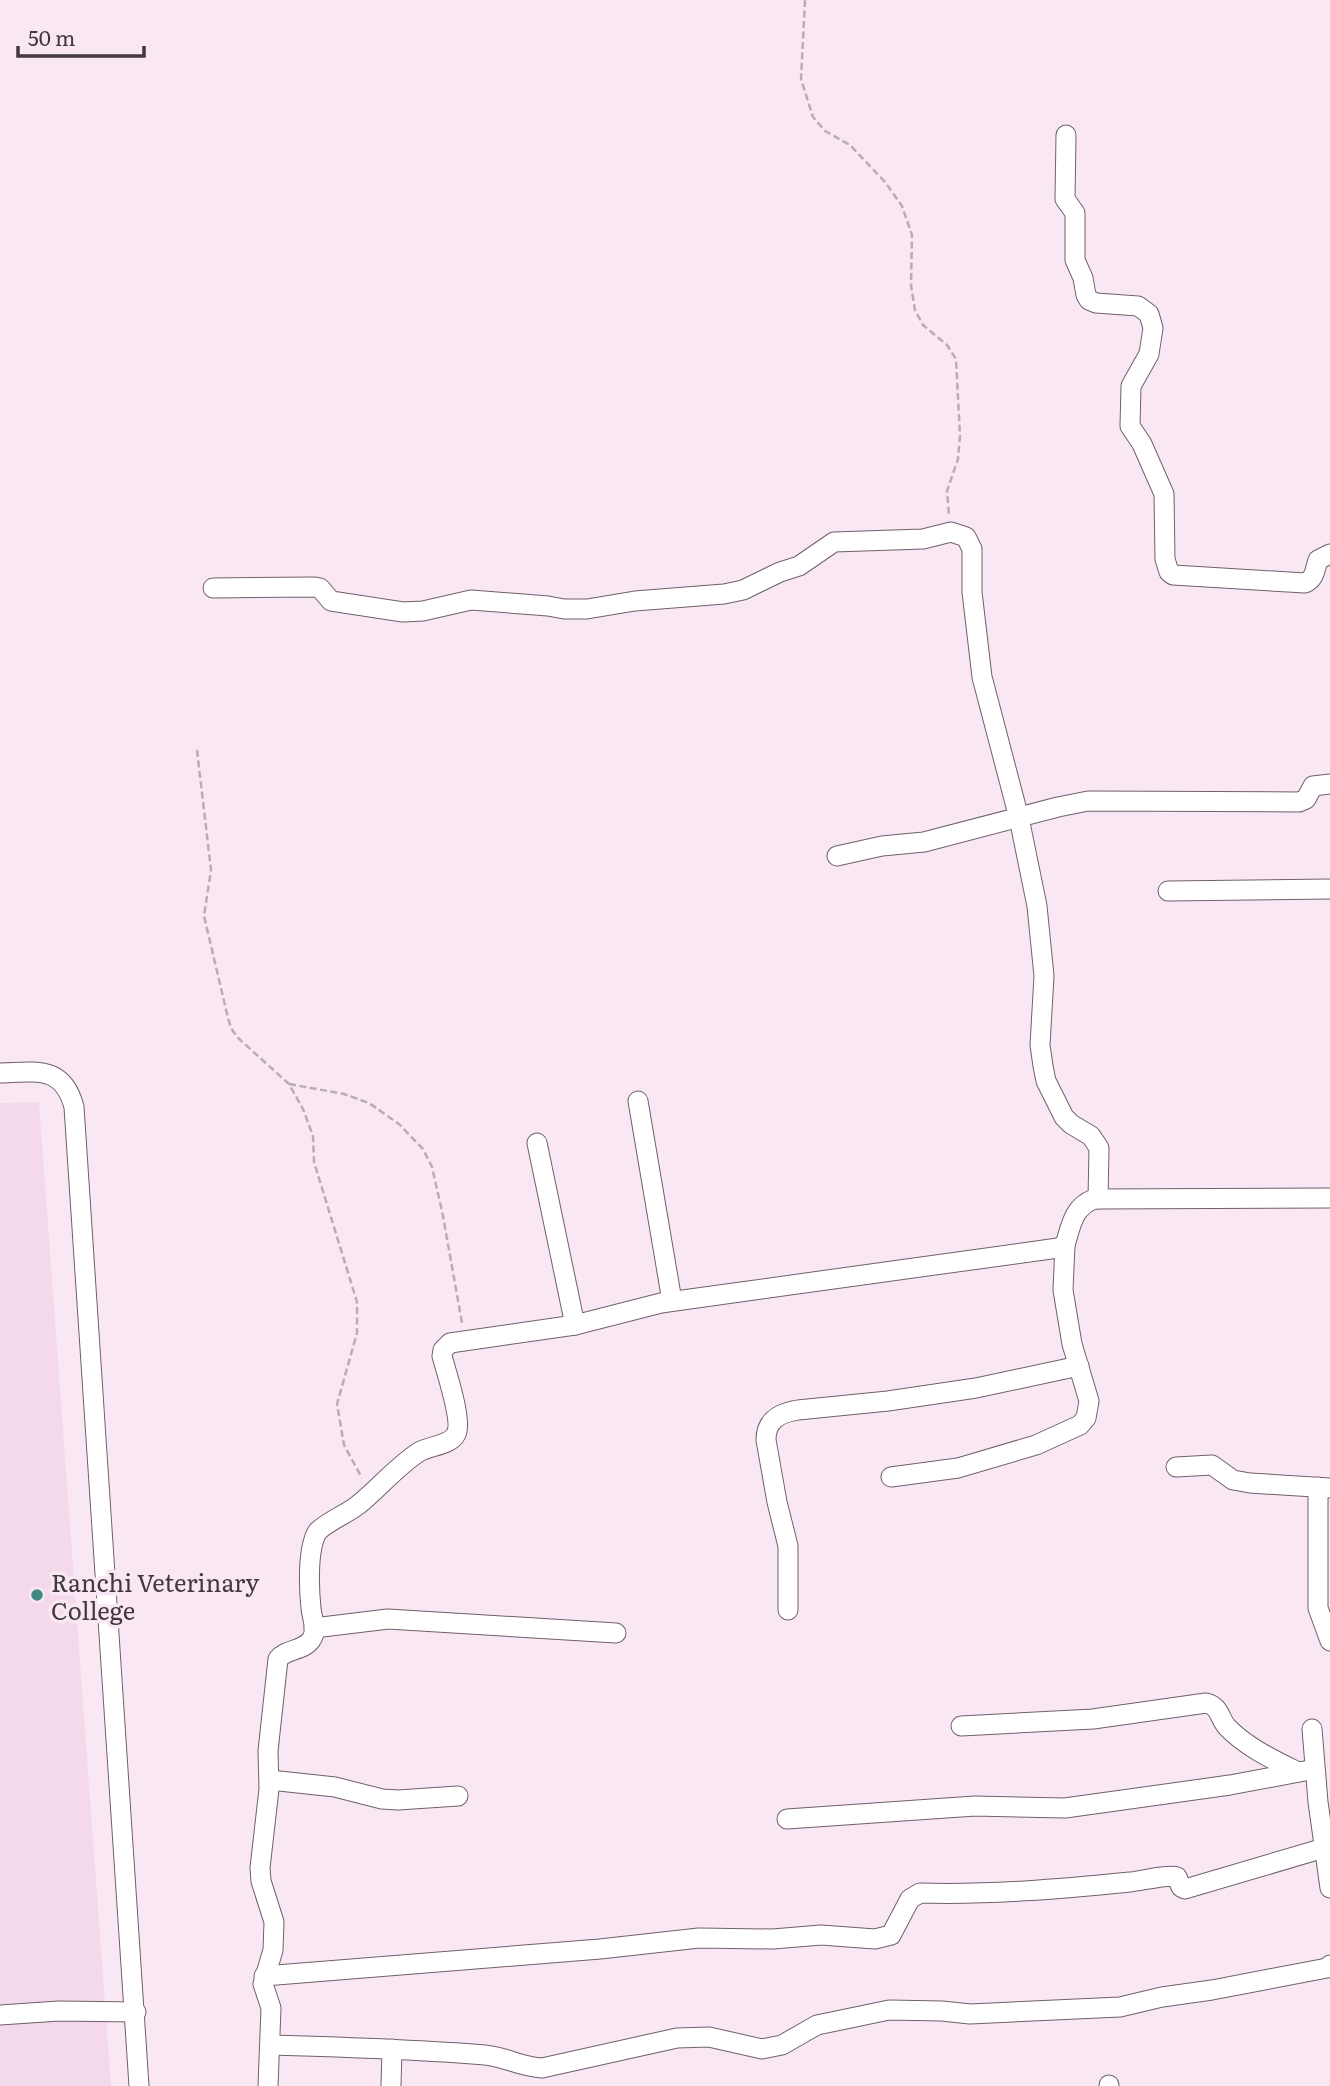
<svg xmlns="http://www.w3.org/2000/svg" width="1330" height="2086" font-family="Literata,serif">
<rect width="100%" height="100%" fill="#fae7f4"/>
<polygon fill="#f3d9ea" points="39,1102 111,2086 0,2086 0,1103"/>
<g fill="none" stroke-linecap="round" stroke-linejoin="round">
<defs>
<g id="minor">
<path d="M1066 135 1065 199 1075 213V260L1083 278 1086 295 1089 300 1096 303 1138 306 1149 314 1153 328 1149 354 1131 386 1130 426 1142 444 1164 494 1165 559 1169 572 1173 575 1305 583C1315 579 1315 569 1318 560L1330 554"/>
<polyline points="213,588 315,587 320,588 331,601 403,612 423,611 471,600 548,606 564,609 587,609 635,601 724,594 743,590 780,572 799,566 834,542 923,539 951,532 966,537 972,549 972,592 982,677 1019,818 1037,906 1044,976 1040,1045 1043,1066 1046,1081 1064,1117 1071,1124 1091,1136 1099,1148 1098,1199"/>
<polyline points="837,856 882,846 924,842 1058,807 1088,801 1299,802 1306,799 1313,786 1330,784"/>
<polyline points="1168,891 1330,889"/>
<path d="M0 1073C36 1072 63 1065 74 1107L139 2086"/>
<polyline points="638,1101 672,1301"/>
<polyline points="537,1143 575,1325"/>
<polyline points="1176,1467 1212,1465 1233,1480 1250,1483 1330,1488"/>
<polyline points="891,1477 958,1468 1036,1445 1080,1425 1086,1418 1089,1401 1072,1344 1063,1290 1065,1245"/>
<polyline points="1318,1487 1318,1608 1330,1641"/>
<path d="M788 1610V1546L777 1502 766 1440C766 1420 779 1413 798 1410L888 1401 976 1388 1079 1366"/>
<polyline points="314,1628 388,1619 616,1633"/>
<path d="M961 1726 1093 1719 1206 1703C1220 1706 1219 1718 1227 1727 1246 1747 1274 1760 1298 1772"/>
<polyline points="1312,1729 1318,1802 1330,1888"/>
<polyline points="270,1780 335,1787 382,1799 398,1800 458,1796"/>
<polyline points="787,1819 975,1806 1065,1808 1230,1785 1315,1769"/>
<path d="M264 1976 600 1949 699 1938 773 1939 821 1935 875 1939 891 1935 910 1899 920 1893C990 1895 1060 1889 1130 1882 1141 1881 1169 1874 1177 1877L1181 1887 1185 1889 1324 1848"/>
<polyline points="0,2015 59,2011 136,2012"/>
<path d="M270 2045C342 2047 413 2049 485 2055 506 2057 521 2067 542 2068L677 2038 709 2037 762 2049 782 2045 817 2025 889 2010 942 2011 970 2014 1120 2007 1162 1997 1212 1990 1327 1968 1330 1965"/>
<path d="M268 2086 271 2008 263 1984 273 1950 274 1922 261 1881 260 1868 269 1789 268 1751 278 1659C286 1649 303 1651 311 1640 318 1630 312 1619 311 1608 309 1589 307 1547 318 1531 330 1520 345 1515 358 1505 379 1488 396 1467 419 1452 429 1446 451 1445 456 1434 463 1422 446 1371 442 1356L443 1350 450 1343 575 1325 661 1303 1058 1248 1065 1245C1071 1226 1073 1207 1094 1199L1330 1198"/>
<polyline points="391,2086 392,2049"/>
<polyline points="1109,2086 1109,2085"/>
</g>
</defs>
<use href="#minor" stroke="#70606b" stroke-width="21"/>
<g stroke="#baabb5" stroke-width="2.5" stroke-dasharray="7 3.5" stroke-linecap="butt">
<polyline points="805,0 801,79 813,117 825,131 850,145 885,182 902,206 912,235 911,285 915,310 923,325 947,345 956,359 960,436 958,459 947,491 949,515"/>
<polyline points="197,750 211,870 204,916 228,1018 231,1028 237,1037 289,1084 303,1109 313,1136 314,1162 357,1302 357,1333 337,1404 344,1445 362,1478"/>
<polyline points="289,1084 344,1094 369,1103 399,1124 423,1149 432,1167 443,1216 462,1323"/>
</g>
<use href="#minor" stroke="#fff" stroke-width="19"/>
</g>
<circle fill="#428983" stroke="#fae7f4" stroke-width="2.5" cx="37" cy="1595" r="7"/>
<g text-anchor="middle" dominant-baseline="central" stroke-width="7" stroke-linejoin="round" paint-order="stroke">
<g font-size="24" fill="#41393e" stroke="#fae7f4" text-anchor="start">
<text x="51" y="1581">Ranchi Veterinary<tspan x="51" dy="28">College</tspan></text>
</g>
</g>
<path d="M18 46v10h126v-10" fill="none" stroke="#41393e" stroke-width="3.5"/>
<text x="28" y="46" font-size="21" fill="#41393e" stroke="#fae7f4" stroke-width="5" paint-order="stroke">50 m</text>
</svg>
